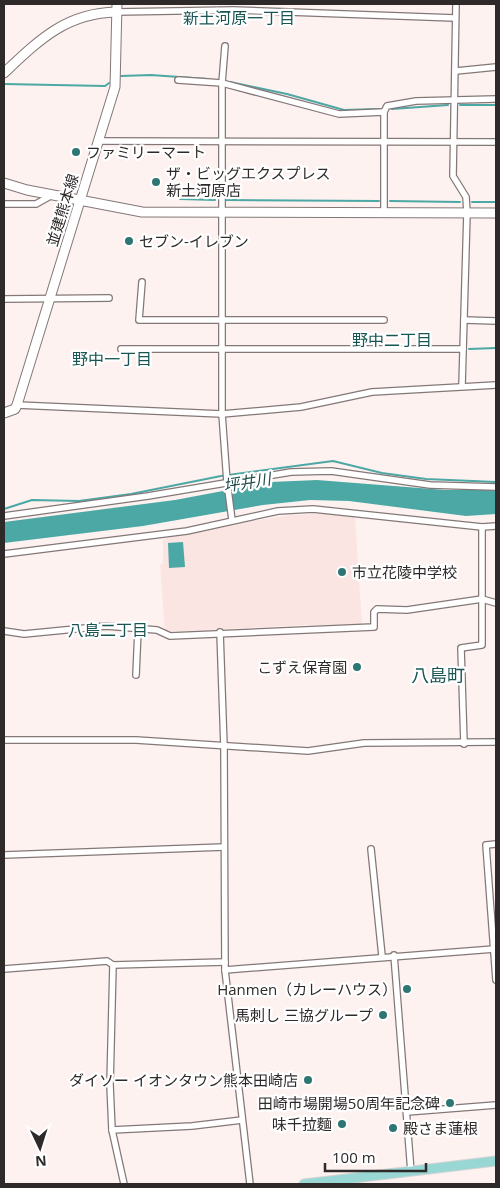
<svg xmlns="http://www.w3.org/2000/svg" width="500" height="1188" font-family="'Open Sans','Noto Sans JP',sans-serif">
<rect width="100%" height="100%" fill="#fef2f1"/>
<polygon fill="#fae5e3" points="329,513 355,517 362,625 304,625 165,632 160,565 163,564 163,539 233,524 291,515"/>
<g fill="#4ca8a4">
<polygon points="317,480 445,490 496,490 496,514 466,516 349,501 310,500 263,505 143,526 4,543 4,522 175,500 271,482"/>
<polygon points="183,542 185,567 169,568 168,543"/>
</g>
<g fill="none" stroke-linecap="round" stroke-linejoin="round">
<g stroke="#4ca8a4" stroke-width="2">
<polyline points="121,76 151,75 208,79"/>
<polyline points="230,82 287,94 344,110 379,109"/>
<polyline points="4,84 105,86 109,83"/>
<polyline points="460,105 496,105"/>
<polyline points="392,109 448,105"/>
<polyline points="180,199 215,200"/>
<polyline points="226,200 379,201"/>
<polyline points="390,201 460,202"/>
<polyline points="472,202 496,202"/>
<polyline points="228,346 458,346"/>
<polyline points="469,349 496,348"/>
<polyline points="4,509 32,500 79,501 131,494 221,476 333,461 382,473 426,479 496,482"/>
</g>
<defs>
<g id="street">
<polyline points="456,4 453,176 466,197 467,213 462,386"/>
<polyline points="116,12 233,10 455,18"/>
<polyline points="225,46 222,83 222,414 227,482 232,520"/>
<polyline points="456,71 496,67"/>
<polyline points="178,80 222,83 339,114 384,112 384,214"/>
<polyline points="384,112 387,106 416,101 496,99"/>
<polyline points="98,141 496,142"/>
<polyline points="4,204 36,204 52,195"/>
<polyline points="142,282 139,320 384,320"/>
<polyline points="4,299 109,298"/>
<polyline points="464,320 496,321"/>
<polyline points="121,349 463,349"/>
<polyline points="17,405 222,414 301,407 372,392 496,385"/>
<polyline points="4,516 148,496 291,472 331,471 430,485 496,487"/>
<polyline points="4,554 187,531 278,511 313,509 482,527 496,526"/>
<polyline points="4,631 24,634 106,626 157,630 170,636 374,627 374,612 377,609 407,610 482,599 496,603"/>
<polyline points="220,632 224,747 225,970 250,1184"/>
<polyline points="136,675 138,630"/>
<polyline points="4,740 136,740 308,751 364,743 496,742"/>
<polyline points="464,744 461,648 482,645 482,527"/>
<polyline points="496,844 486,845 496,980"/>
<polyline points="371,849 382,956"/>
<polyline points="4,855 224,847"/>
<polyline points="394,955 411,1172"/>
<polyline points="113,965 110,1085 112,1130 124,1184"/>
<polyline points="4,969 107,961 113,965 225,962"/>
<polyline points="225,970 494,949"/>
<polyline points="407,1112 496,1105"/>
<polyline points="112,1130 192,1126 242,1120"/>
</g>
<g id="secondary">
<path d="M4 73C39 40 66 13 116 12"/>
<polyline points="4,183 27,190 142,212 496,213"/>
<polyline points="4,413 15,409 17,405 115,87 117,4"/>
</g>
<polyline id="primary" points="304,1184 496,1161"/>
</defs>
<use href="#street" stroke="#837877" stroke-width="8"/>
<use href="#secondary" stroke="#837877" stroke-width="11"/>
<use href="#primary" stroke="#d5d4d4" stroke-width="11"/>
<use href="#street" stroke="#fff" stroke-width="5.5"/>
<use href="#secondary" stroke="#fff" stroke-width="9"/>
<use href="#primary" stroke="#98d7d4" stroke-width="9"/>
</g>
<g fill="#2d7673" stroke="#fff" stroke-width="2">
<circle cx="76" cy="152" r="5"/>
<circle cx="156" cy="182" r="5"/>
<circle cx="129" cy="241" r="5"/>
<circle cx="342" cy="572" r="5"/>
<circle cx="357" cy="667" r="5"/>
<circle cx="407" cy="989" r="5"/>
<circle cx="383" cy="1015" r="5"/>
<circle cx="308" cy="1080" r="5"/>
<circle cx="450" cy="1103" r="5"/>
<circle cx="342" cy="1124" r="5"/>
<circle cx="393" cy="1128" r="5"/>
</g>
<g text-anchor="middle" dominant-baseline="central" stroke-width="4.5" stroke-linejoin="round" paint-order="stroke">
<g font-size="15" fill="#2e2a29" stroke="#fff" text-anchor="end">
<text x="86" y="152" text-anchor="start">ファミリーマート</text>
<text x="166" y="173" text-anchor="start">ザ・ビッグエクスプレス<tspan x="166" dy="17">新土河原店</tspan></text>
<text x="139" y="241" text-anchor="start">セブン-イレブン</text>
<text x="352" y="572" text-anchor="start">市立花陵中学校</text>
<text x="347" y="667">こずえ保育園</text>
<text x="397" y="989">Hanmen（カレーハウス）</text>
<text x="373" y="1015">馬刺し 三協グループ</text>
<text x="298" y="1080">ダイソー イオンタウン熊本田崎店</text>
<text x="440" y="1103">田崎市場開場50周年記念碑</text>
<text x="332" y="1124">味千拉麵</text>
<text x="403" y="1128" text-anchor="start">殿さま蓮根</text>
</g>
<g font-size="15" fill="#2e2a29" stroke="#fff">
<text transform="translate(62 210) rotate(-73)">並建熊本線</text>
</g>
<g font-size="16" fill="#195552" stroke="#fff">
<text x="239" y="18">新土河原一丁目</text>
<text x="392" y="340">野中二丁目</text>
<text x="112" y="359">野中一丁目</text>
<text x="108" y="630">八島二丁目</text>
</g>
<g font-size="16" font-style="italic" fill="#224c4a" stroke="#fff">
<text transform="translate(247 482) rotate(-9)">坪井川</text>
</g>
<g font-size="18" fill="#195552" stroke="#fff">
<text x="438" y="675">八島町</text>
</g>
</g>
<rect width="500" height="1188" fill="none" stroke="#2e2a29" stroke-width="10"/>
<g transform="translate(40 1148) rotate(176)" stroke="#ffffff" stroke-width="4" paint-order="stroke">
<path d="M0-4L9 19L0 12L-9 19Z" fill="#2e2a29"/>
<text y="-8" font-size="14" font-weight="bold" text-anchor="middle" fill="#2e2a29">N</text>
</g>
<path d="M325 1163v8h101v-8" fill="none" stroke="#2e2a29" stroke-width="2.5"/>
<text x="332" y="1163" font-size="15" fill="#2e2a29" stroke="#ffffff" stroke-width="4" paint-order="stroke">100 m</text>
</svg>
